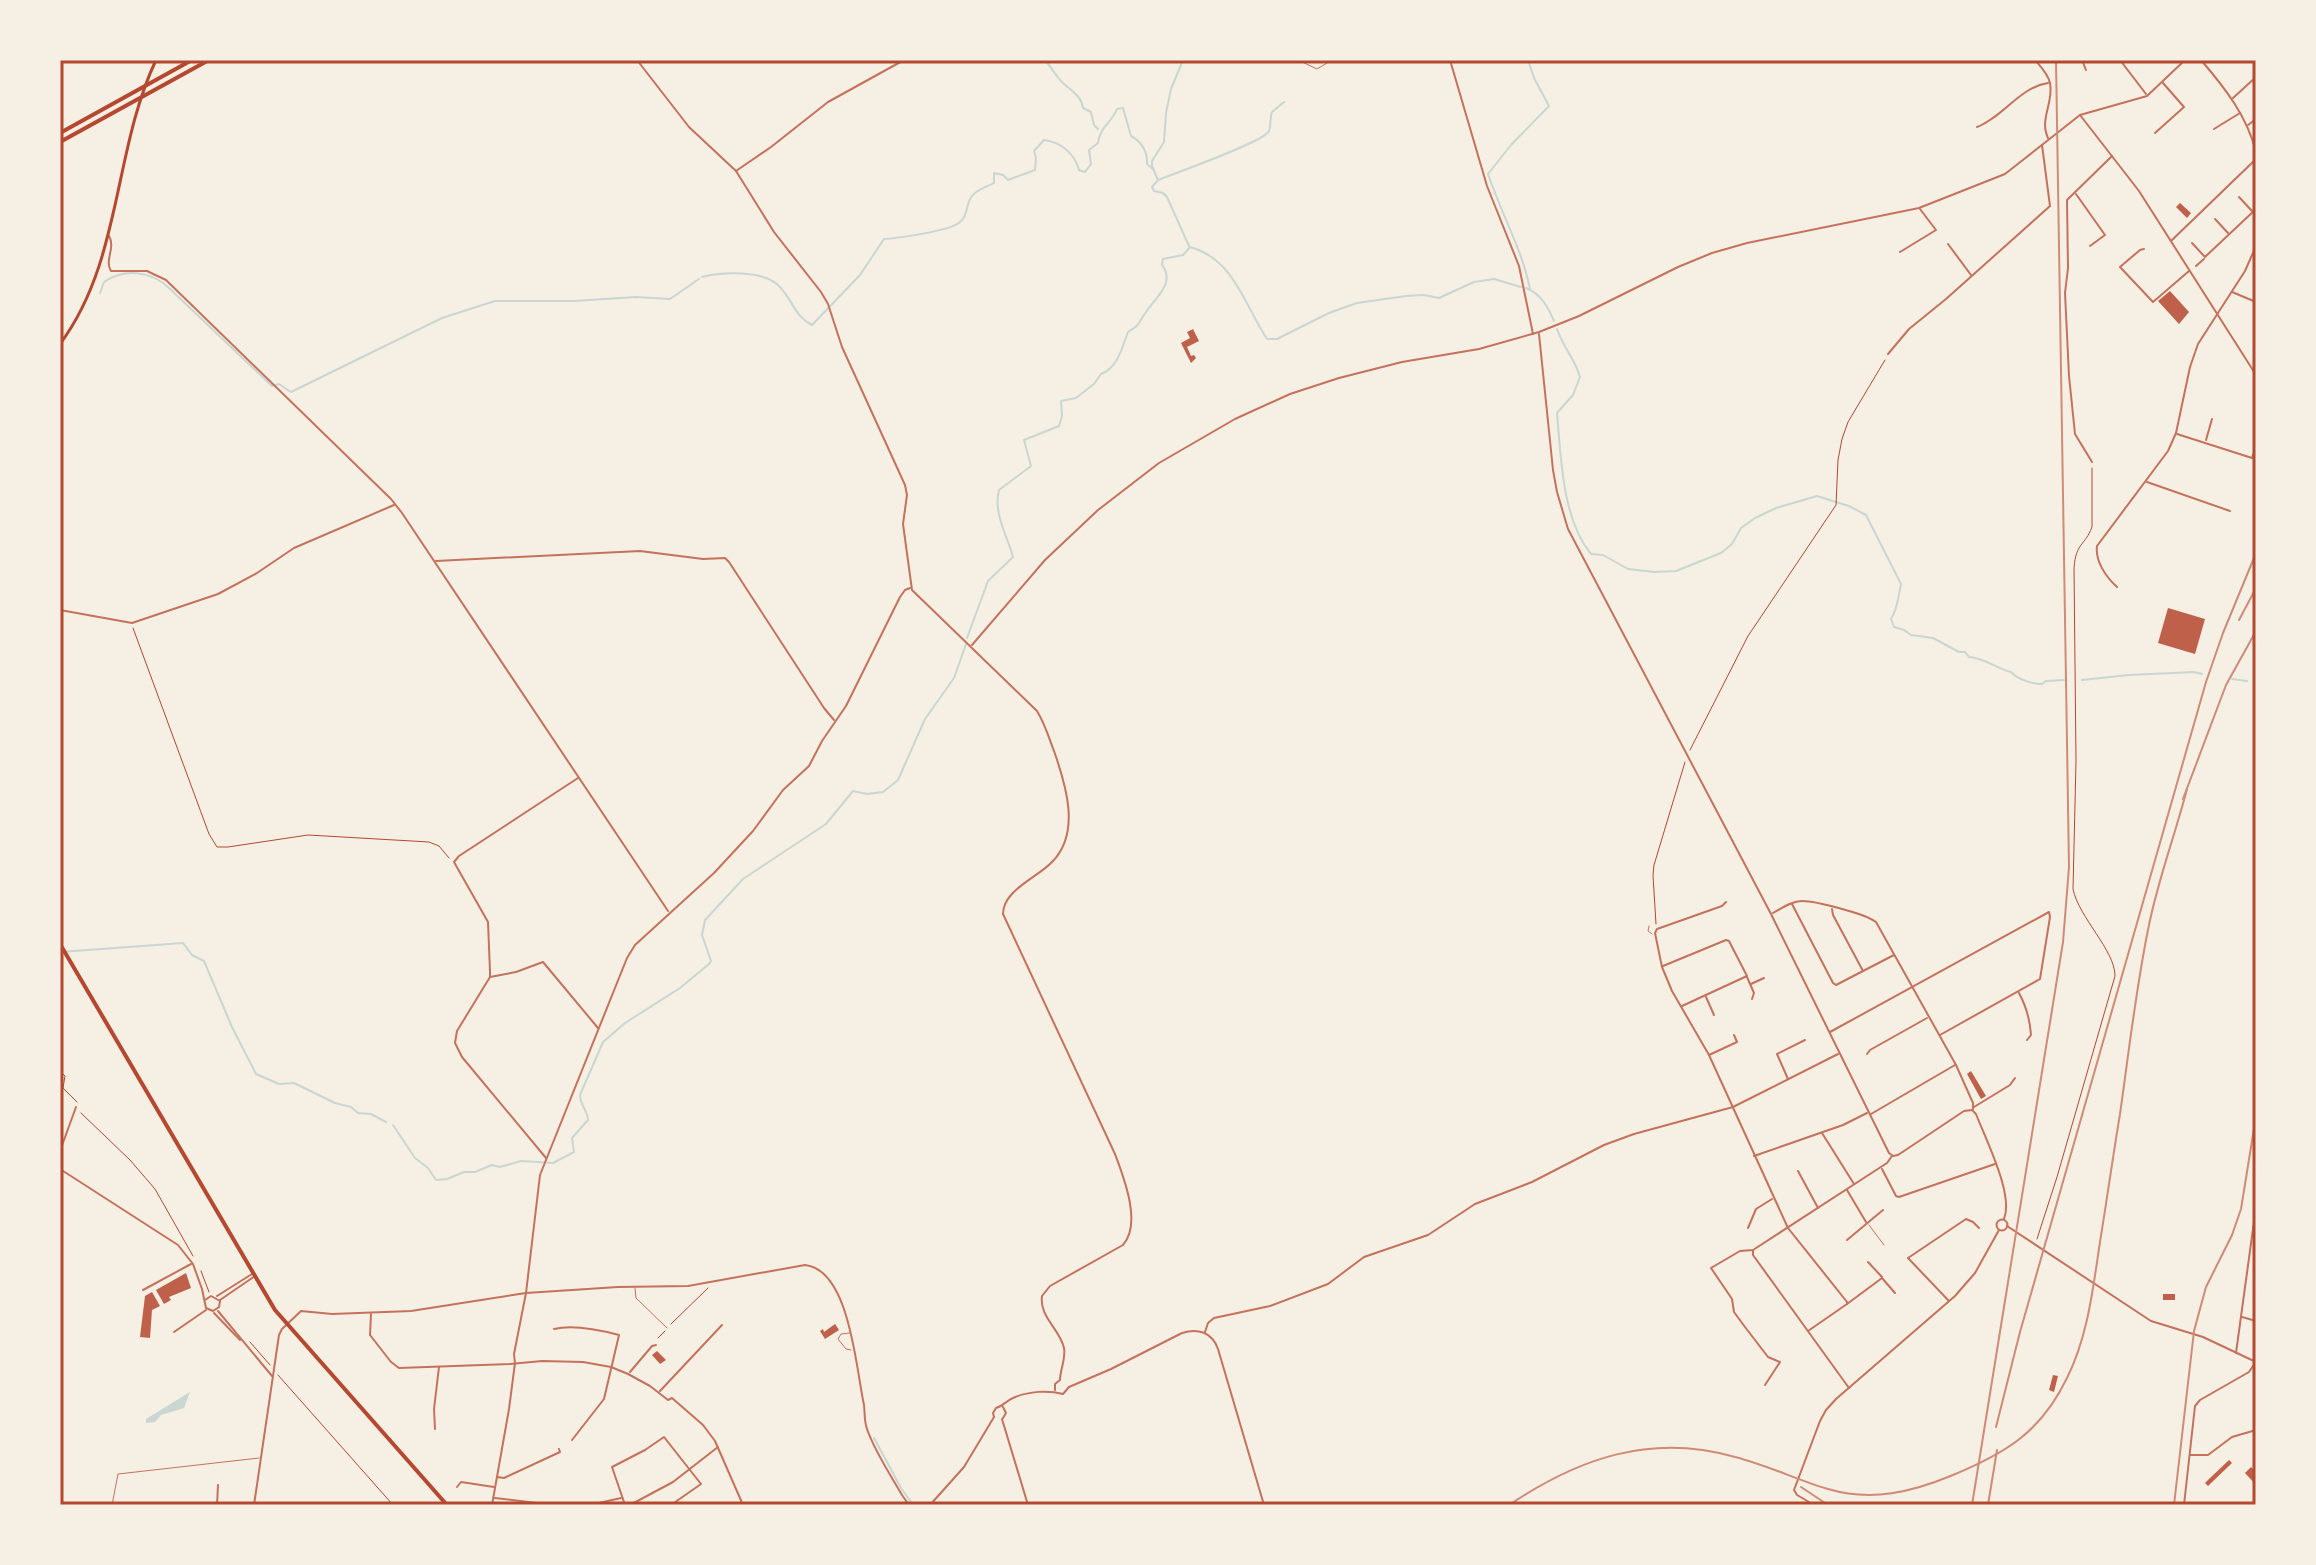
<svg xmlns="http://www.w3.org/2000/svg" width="2316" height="1565" font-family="'Source Sans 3',sans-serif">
<rect width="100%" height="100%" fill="#f6efe4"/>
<polygon fill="#c9d6d2" points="190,1392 184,1408 161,1415 155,1422 146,1423 146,1419"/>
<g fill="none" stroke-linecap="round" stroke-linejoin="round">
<g stroke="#c9d6d2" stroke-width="2">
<path d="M1045 60C1051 67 1056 76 1062 82 1071 91 1081 95 1083 108L1091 112 1094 125 1098 129"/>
<polyline points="1183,60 1171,89 1166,113 1164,142 1152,161 1152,166 1158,180 1152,187 1154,191 1163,193 1167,197 1189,246"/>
<path d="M1528 60 1534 78 1549 106 1511 145 1488 174C1501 213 1522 249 1530 289"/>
<path d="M1158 180C1175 173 1264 142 1269 131 1271 126 1270 117 1272 112L1284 102"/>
<path d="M702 277C722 272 762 270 778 285 792 298 794 316 812 325L860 275 884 239C899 238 948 231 959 223 969 215 965 205 972 196 977 189 987 187 994 183V173L1003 175 1008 180 1035 170 1036 158 1034 151 1044 140C1061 142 1075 154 1079 170L1085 172 1091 164 1089 150 1098 143C1100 126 1111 124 1117 109L1123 108 1131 136C1141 141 1148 152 1147 164L1154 170"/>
<path d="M1526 288C1541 294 1548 307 1554 321"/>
<path d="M100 293 104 282C125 268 151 271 169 288L272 386 279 384 291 392 442 318 495 301H574L636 297 670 299 699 279"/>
<path d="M1557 329C1563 347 1575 359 1580 377L1573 395 1557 413C1561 457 1562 519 1591 554L1603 555 1628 569 1654 572 1676 571 1721 553 1732 544 1741 528 1755 518 1776 508 1817 496 1849 506 1866 515 1901 584C1898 597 1898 608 1891 619L1894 627 1904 630 1911 635 1933 638 1959 652H1965L1969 657C1982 657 1998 669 2011 672 2017 679 2032 684 2042 684L2046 681 2064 680"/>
<path d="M967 638 988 581 1013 557C1007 535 993 513 999 490L1031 466 1024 440 1059 426 1062 416 1061 401 1076 398 1094 384 1101 374C1118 368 1122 347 1128 332 1141 324 1138 323 1146 312 1155 298 1176 283 1162 265L1163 259 1183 255 1190 247C1234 259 1244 304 1267 339H1277L1329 313 1357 303 1406 296 1424 295 1439 298 1474 282 1494 279 1521 287"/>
<polyline points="2232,679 2247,681"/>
<polyline points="2082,680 2129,675 2194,672 2202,674"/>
<polyline points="60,952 183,943 192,955 204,961 232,1027 256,1074 279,1084 294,1083 335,1103 351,1107 358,1113 371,1114 386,1122"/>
<path d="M393 1125 415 1158 428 1168 436 1180 447 1179 464 1172H475L492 1165 500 1167 521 1161 553 1163 574 1152 572 1138 588 1120C588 1111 580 1105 580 1095L603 1042 625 1023 680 988 709 964 711 961 702 935 705 920 743 879 826 824 853 791 867 794 883 792 898 780 925 719 954 678 966 644"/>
<polyline points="874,1438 901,1488 913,1505"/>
</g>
</g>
<g fill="#bf614a">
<polygon points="2180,203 2191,213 2187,218 2176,207"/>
<polygon points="2170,291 2189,312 2179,324 2158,301"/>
<polygon points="1193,329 1199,341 1187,347 1191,356 1194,355 1196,358 1191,363 1181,343 1190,338 1187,332"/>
<polygon points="2168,608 2205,619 2195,654 2158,643"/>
<polygon points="1971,1071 1986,1096 1981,1099 1967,1074"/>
<polygon points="186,1273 191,1288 169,1297 171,1300 164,1304 156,1290"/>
<polygon points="152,1292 160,1306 152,1310 150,1338 140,1337 145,1296"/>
<rect x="2163" y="1294" width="12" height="6"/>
<polygon points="835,1324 839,1330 825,1339 820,1331 823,1329 824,1332"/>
<polygon points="657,1351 666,1360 660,1364 652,1355"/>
<polygon points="2053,1375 2058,1376 2054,1392 2049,1390"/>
<polygon points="2229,1460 2232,1463 2208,1486 2205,1483 2209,1479"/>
<polygon points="2251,1467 2256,1472 2256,1485 2245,1473"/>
</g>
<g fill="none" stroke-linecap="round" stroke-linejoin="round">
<g stroke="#b5482f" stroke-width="1">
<polyline points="133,628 209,834 217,847 228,847 308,835 429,842 439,846 449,858"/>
<polyline points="1690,750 1748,636 1836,505 1838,460 1842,439 1848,422 1885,360"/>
<polyline points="1656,924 1653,875 1654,865 1685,762"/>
<polyline points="60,1071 65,1076 63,1088 77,1102"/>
<polyline points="81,1113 130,1160 155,1189 193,1256"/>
<path d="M2037 1239 2057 1177 2115 976C2115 950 2079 918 2073 889L2076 761 2074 568C2076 542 2085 546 2092 527V468"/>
<polyline points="201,1271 209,1292"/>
<polyline points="671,1324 708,1288"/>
<polyline points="658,1338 665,1331"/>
<polyline points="250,1342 270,1365"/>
<polyline points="278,1375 393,1505"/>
</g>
<g stroke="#c5725c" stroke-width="1">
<polyline points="1298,60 1317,69 1332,60"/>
<polyline points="1649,926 1648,931 1652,934"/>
<polyline points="1869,1225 1884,1245"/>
<polyline points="635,1288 636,1298 667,1328"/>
<polyline points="850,1333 841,1334 838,1339 846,1349 851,1350"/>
<polyline points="112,1505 118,1474 259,1458"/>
</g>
<g stroke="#c5725c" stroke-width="2">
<polyline points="1450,60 1487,186 1519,266 1533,334"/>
<polyline points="2082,60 2086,70"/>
<polyline points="2120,60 2146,94"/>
<path d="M2201 60C2225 88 2247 116 2256 152"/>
<polyline points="2233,98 2256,77"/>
<polyline points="2248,125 2256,119"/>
<path d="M1977 127C2003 117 2020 87 2048 83"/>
<polyline points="2214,129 2240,113"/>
<polyline points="2155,133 2184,107 2163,83"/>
<polyline points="2076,194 2105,235 2090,246"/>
<polyline points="2239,197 2252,211"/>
<polyline points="2215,219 2228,233"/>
<path d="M109 236C116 248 104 260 111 271H147L166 280 391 499 402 513 668 911"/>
<polyline points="2171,241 2256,159"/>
<polyline points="2192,243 2205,257 2256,209"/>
<polyline points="1948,244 1971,275"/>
<polyline points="2144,249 2140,250 2120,267 2153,302 2189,271"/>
<polyline points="1900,252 1936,230 1920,209"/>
<polyline points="2196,266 2204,259"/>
<polyline points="2232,292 2256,302"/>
<polyline points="1888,354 1909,329 1946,299 2050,206 2042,145"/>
<polyline points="2177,434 2252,458 2256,447"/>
<polyline points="2206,440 2212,419"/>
<polyline points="2092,462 2075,434 2069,376 2065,293 2068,268 2067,200 2112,156"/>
<polyline points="2147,482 2230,511"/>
<polyline points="436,561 640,551 703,559 725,558 729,562 824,708 834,720"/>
<path d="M2117 587C2106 577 2095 561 2097 546L2168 451 2176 433 2190 367 2198 344 2245 271 2256 246"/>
<polyline points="60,610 132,623 218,594 257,573 294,548 394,505"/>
<polyline points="1726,902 1722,906 1657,929 1655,933 1662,967 1672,991 1709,1055 1788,1228 1847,1302 1847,1304 1808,1331"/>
<polyline points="1792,904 1833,983 1836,985 1894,955"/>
<polyline points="1832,909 1833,915 1863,971"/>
<path d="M1773 913C1782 908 1792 901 1802 901 1816 901 1866 914 1876 922L1956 1065 1973 1103V1109"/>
<polyline points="1663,966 1726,940 1729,941 1747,976 1682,1006"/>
<polyline points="490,977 516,972 543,962 598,1028"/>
<polyline points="1747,977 1754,993 1752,999"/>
<polyline points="1751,984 1764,978"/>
<path d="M2019 993C2026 1006 2030 1020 2031 1035L2027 1040"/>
<polyline points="1706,997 1714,1015"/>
<polyline points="1830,1032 2049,912 2050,917 2040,979 1940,1035"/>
<polyline points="1867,1054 1870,1050 1927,1018"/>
<polyline points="1709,1055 1737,1042 1734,1035"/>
<polyline points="1788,1079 1777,1054 1805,1040"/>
<polyline points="1974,1107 2010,1085 2015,1078"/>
<polyline points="1871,1114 1955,1065"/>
<polyline points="1822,1133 1854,1184"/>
<polyline points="60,1151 76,1107"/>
<polyline points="1754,1156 1843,1125 1867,1113"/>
<polyline points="546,1158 462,1057 455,1043 457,1031 490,977 490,972 488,922 454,862 459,856 578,778"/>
<polyline points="60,1169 178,1245 193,1264 202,1289 206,1308 213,1311 219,1307 220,1301 211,1296 205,1300"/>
<polyline points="1882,1169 1896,1196 1899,1197 1995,1164"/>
<polyline points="1798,1171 1818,1208"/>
<polyline points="1847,1190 1866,1222"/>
<polyline points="1748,1228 1756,1209 1772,1199"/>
<polyline points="1847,1240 1883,1210"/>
<polyline points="1753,1251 1753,1255 1849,1388"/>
<polyline points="1868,1262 1882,1277"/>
<polyline points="143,1290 191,1264"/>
<polyline points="217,1296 252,1274"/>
<polyline points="220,1300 255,1276"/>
<polyline points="1948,1300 1908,1258 1966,1219 1973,1222 1979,1228"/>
<polyline points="1847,1304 1882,1278 1895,1293"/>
<polyline points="218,1311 272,1376"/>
<polyline points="214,1313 240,1340"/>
<polyline points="371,1314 370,1335 391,1362 399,1368 510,1364 542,1361 583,1362 611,1367 628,1374 650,1386 668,1400 672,1398 703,1425 715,1441 743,1505"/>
<polyline points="2242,1317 2256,1321"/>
<path d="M554 1329C574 1324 600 1330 619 1335L604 1399 572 1440"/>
<polyline points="174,1332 206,1310"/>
<polyline points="1205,1332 1208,1323 1214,1318 1270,1306 1328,1284 1364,1257 1428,1235 1475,1204 1532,1182 1604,1145 1634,1134 1733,1107 1838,1054"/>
<polyline points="630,1372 652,1346 656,1345"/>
<polyline points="1765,1385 1780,1362 1768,1357 1745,1327 1734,1312 1732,1299 1711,1268 1740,1251 1753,1250 1887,1163 1892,1156"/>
<polyline points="660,1391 722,1325"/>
<polyline points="435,1429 434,1409 439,1367"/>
<polyline points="2190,1455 2208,1455 2232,1437 2256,1430"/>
<polyline points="497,1477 504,1478 560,1452 559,1449"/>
<polyline points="457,1487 461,1482 494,1487"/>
<polyline points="495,1498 537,1503 538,1505"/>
<polyline points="217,1505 218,1485"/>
<path d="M254 1505 279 1335 282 1329 301 1311 332 1314 411 1311 526 1293 618 1287 688 1286 805 1265C850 1270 856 1369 864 1405 865 1413 864 1421 867 1429 875 1452 890 1474 902 1495L909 1505"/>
<polyline points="492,1505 509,1409 515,1363 514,1354 526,1293 540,1175 627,958 635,945 714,873 753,831 783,790 809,766 822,741 846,706 900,597 905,590 910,588"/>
<polyline points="590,1505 621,1498"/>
<polyline points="625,1505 612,1467 645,1450 664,1437 701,1484 671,1505"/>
<polyline points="630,1505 673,1482 718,1447"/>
<polyline points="2184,1505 2195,1406 2200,1400 2249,1372 2255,1363"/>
</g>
<g stroke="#c5725c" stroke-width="2">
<path d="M637 60 689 127 736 171 774 232 821 292 828 304 842 347 905 485 907 495 903 524 912 590 1037 711C1045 724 1049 738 1054 751 1066 785 1081 833 1052 862 1037 878 1003 890 1003 914L1115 1154C1124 1178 1142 1224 1123 1245L1050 1286 1042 1296C1039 1317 1060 1329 1064 1348 1066 1359 1060 1370 1060 1380L1055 1384V1390"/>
<path d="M2035 60C2041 67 2048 74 2050 83 2054 103 2039 119 2048 138"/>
<polyline points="2080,115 2139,191 2256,375"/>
<polyline points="736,171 771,147 828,102 904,60"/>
<path d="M1539 334 1553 470 1557 492 1568 529 1771 914 1889 1153 1893 1156 1898 1155 1964 1111 1972 1110 1976 1114C1986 1140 2014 1195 2004 1219"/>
<polyline points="972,645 1045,560 1098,510 1159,463 1235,419 1290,394 1339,378 1402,362 1479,349 1539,332 1579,316 1678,267 1712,253 1747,243 1919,208 2005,174 2080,115 2147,96 2185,60"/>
<circle cx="2002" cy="1225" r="5.5"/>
<polyline points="2007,1226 2151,1321 2203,1337 2256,1362"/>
<polyline points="2236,1353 2256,1207"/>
<polyline points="1003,1407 1006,1413 1003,1418"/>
<path d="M994 1417 993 1413 996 1408C1003 1406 1006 1401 1013 1398 1028 1391 1049 1390 1063 1394L1069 1387 1111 1369 1182 1333C1198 1328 1212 1332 1218 1349L1264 1505"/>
<polyline points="1002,1419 1028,1505"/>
<polyline points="930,1505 964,1467 994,1417"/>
<polyline points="1814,1505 1797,1495 1794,1490 1820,1421 1826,1410 1836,1399 1955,1296 1975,1273 1999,1230"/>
</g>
<path stroke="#b5482f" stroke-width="3" d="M60 344C122 261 113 151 156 60"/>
<polyline stroke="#b5482f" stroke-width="4" points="60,944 275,1310 447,1505"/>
<g stroke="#b5482f" stroke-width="4">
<polyline points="60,133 192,60"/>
<polyline points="60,142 209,60"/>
</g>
<g stroke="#cf8b77" stroke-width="2">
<polyline points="2239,620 2256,588"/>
<polyline points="2183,799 2226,685 2256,631"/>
<polyline points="1996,1427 2020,1332 2206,682 2223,633 2256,553"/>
<polyline points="1801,1487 1828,1505"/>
<path d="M1509 1505C1579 1458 1651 1433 1735 1457 1767 1465 1797 1480 1828 1489 1872 1502 1912 1492 1953 1475 2006 1453 2041 1432 2067 1378 2088 1336 2093 1288 2100 1242 2107 1199 2113 1156 2120 1114 2129 1051 2136 987 2149 925 2158 880 2175 835 2187 789"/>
<polyline points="1972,1505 2063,942 2069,867 2056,60"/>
<polyline points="1988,1505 1997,1450"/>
<polyline points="2174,1505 2194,1331 2206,1287 2232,1235 2241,1209 2256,1116"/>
</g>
</g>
<rect width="2316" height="1565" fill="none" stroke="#f6efe4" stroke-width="124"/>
<rect x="62" y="62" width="2192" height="1441" fill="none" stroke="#b5482f" stroke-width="3"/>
</svg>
